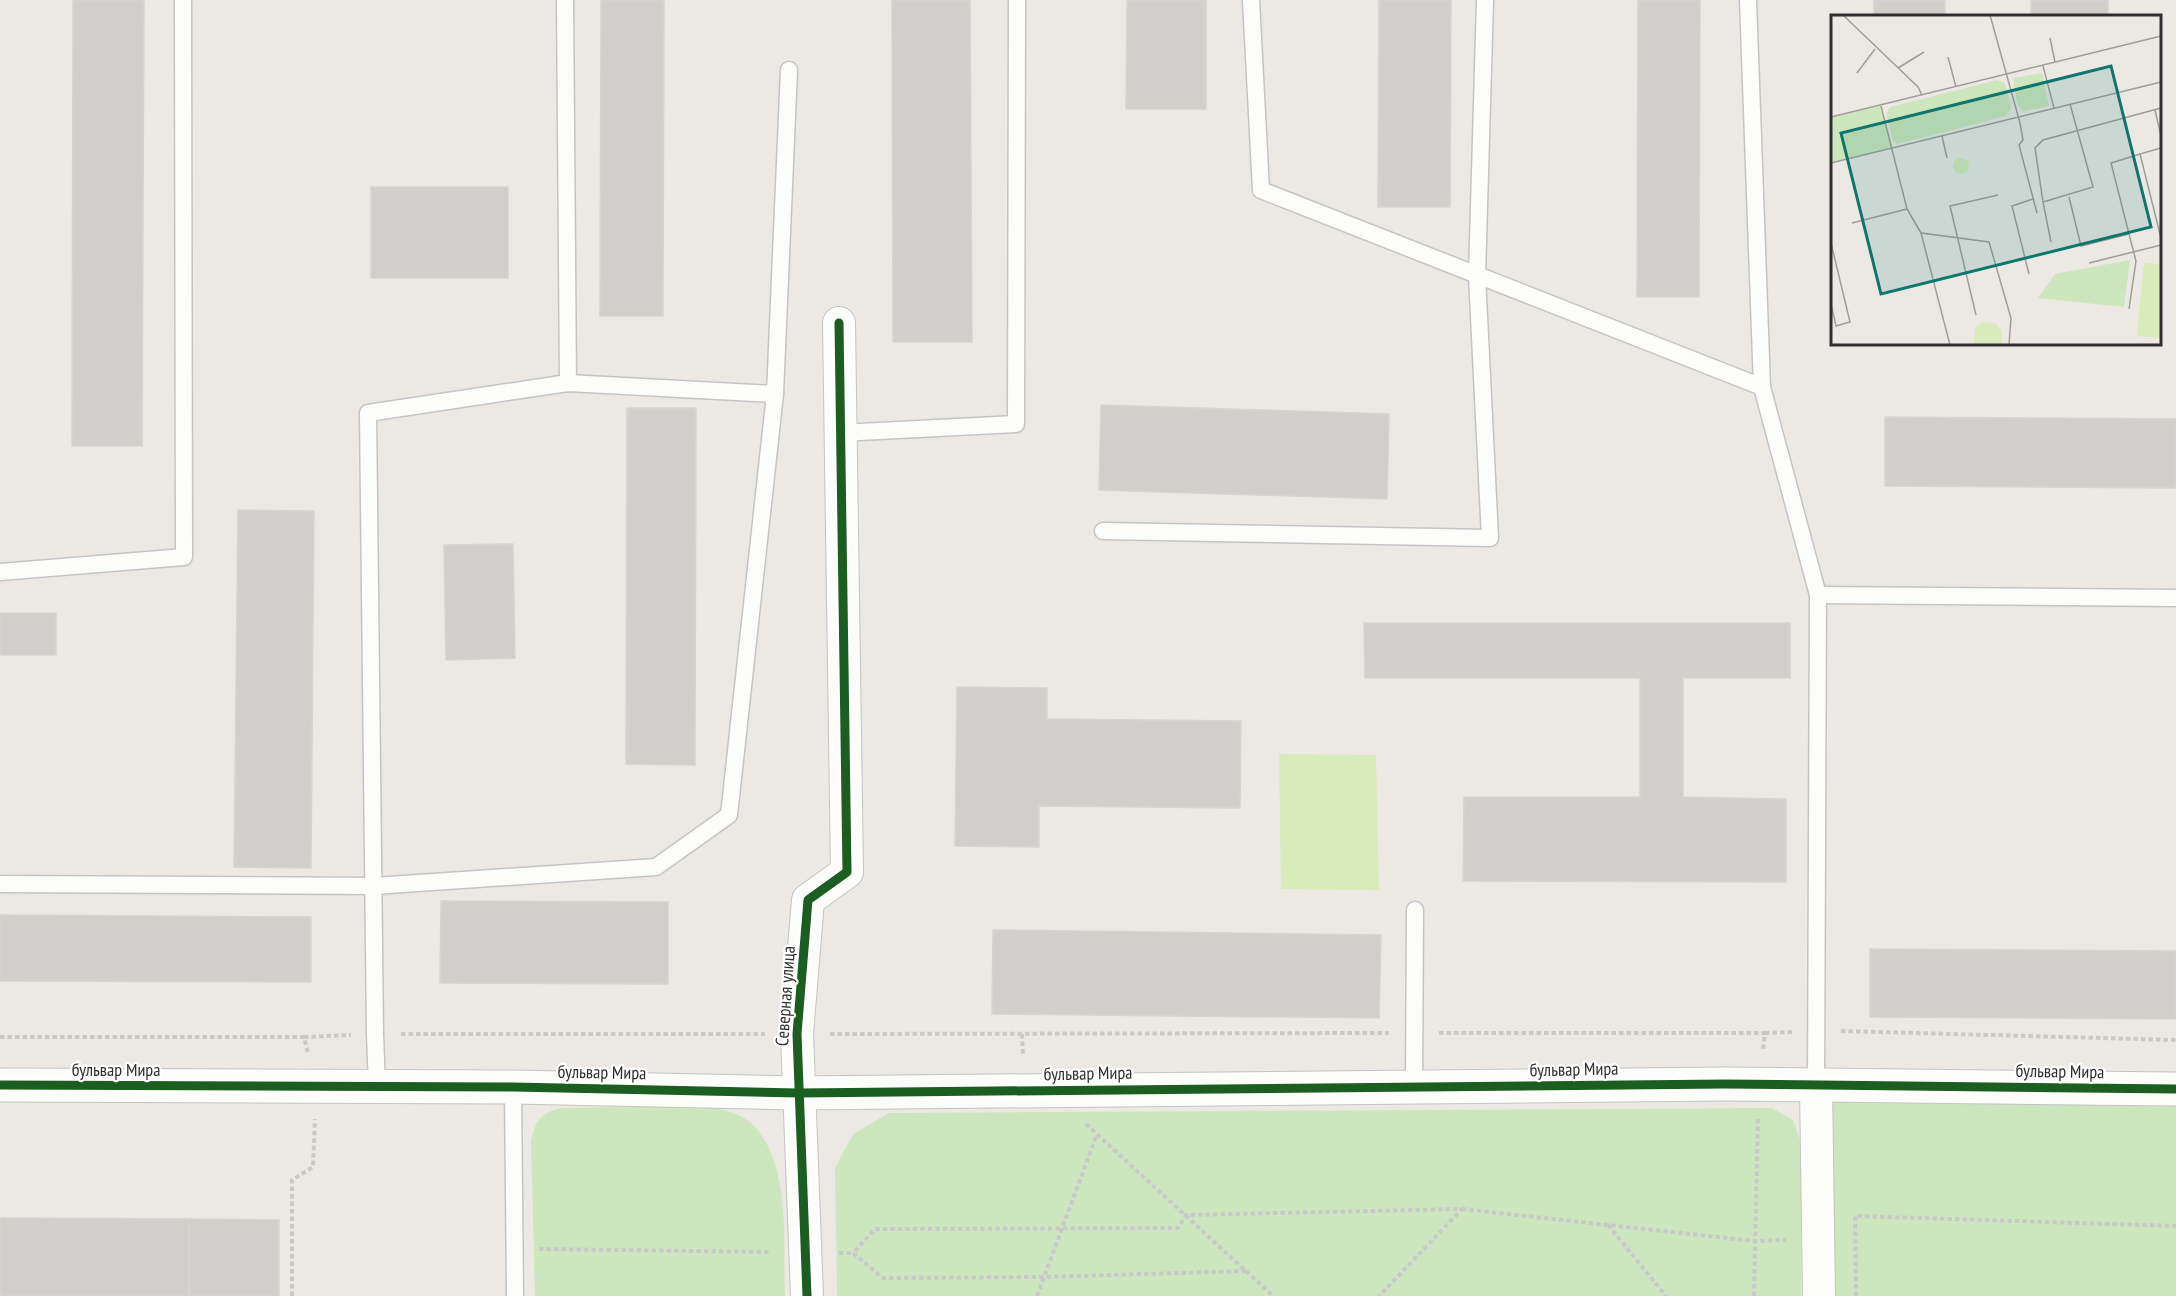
<svg xmlns="http://www.w3.org/2000/svg" width="2176" height="1296" font-family="'PT Sans Narrow',sans-serif">
<rect width="100%" height="100%" fill="#ece8e4"/>
<g fill="#cee6be">
<polygon points="1816,1085 2176,1089 2176,1296 1819,1296"/>
<path d="M708 1106C723 1110 739 1113 751 1123 792 1161 783 1244 785 1296H535L531 1141C536 1121 539 1114 560 1108Z"/>
<polygon points="1772,1108 1793,1120 1801,1143 1801,1296 837,1296 835,1168 853,1134 889,1113"/>
</g>
<polygon fill="#d9eabb" points="1279,754 1376,755 1379,890 1281,889"/>
<g fill="#d1cecb" stroke="#d7d4d0" stroke-width="1.5">
<polygon points="73,0 144,0 142,446 72,446"/>
<polygon points="601,0 664,0 663,316 600,316"/>
<polygon points="892,0 970,0 972,342 893,342"/>
<polygon points="1127,0 1206,0 1206,109 1126,109"/>
<polygon points="1379,0 1451,0 1450,207 1378,207"/>
<polygon points="1638,0 1700,0 1699,297 1637,297"/>
<rect x="1874" y="0" width="71" height="16"/>
<rect x="2031" y="0" width="77" height="16"/>
<rect x="371" y="187" width="137" height="91"/>
<polygon points="1101,405 1389,414 1387,499 1099,490"/>
<polygon points="627,408 696,408 695,765 626,764"/>
<polygon points="1885,417 2176,419 2176,488 1885,486"/>
<polygon points="238,510 314,511 311,868 234,867"/>
<polygon points="513,544 515,658 446,660 444,545"/>
<rect x="0" y="613" width="56" height="42"/>
<polygon points="1364,623 1790,623 1790,678 1683,678 1683,797 1786,799 1786,882 1463,881 1464,797 1640,797 1640,678 1365,678"/>
<polygon points="957,687 1047,688 1047,719 1241,721 1240,808 1039,806 1039,847 955,846"/>
<polygon points="441,901 668,902 668,984 440,983"/>
<polygon points="0,915 311,917 311,982 0,981"/>
<polygon points="993,930 1381,935 1379,1018 992,1014"/>
<polygon points="1870,949 2176,951 2176,1019 1870,1017"/>
<polygon points="0,1218 189,1219 189,1296 0,1296"/>
<polygon points="189,1219 279,1220 279,1296 189,1296"/>
</g>
<g fill="none" stroke-linecap="round" stroke-linejoin="round">
<defs>
<g id="lane">
<polyline points="565,0 568,383"/>
<polyline points="1251,0 1261,190 1762,387 1748,0"/>
<polyline points="1762,387 1818,595 1816,1085"/>
<polyline points="840,433 1016,424 1017,0"/>
<polyline points="1103,531 1490,538 1477,276 1485,0"/>
<polyline points="0,572 184,557 183,0"/>
<polyline points="1818,595 2176,598"/>
<polyline points="0,884 374,886 656,867 729,815 775,394"/>
<polyline points="377,1087 375,1034 368,413 568,383 775,394 789,70"/>
<polyline points="513,1087 515,1296"/>
<polyline points="1414,1087 1415,910"/>
</g>
<g id="street">
<polyline points="1816,1085 1819,1296"/>
<polyline points="807,1296 797,1034 808,900 847,872 839,323"/>
</g>
<polyline id="secondary" points="0,1085 513,1087 799,1093 1725,1084 2176,1089"/>
</defs>
<use href="#lane" stroke="#c5c4c5" stroke-width="19"/>
<use href="#street" stroke="#c5c4c5" stroke-width="34"/>
<use href="#secondary" stroke="#c5c4c5" stroke-width="35"/>
<g stroke="#c9c9c8" stroke-width="4" stroke-dasharray="4.5 3" stroke-linecap="butt">
<polyline points="1841,1031 2176,1040"/>
<polyline points="1439,1033 1765,1033 1763,1050"/>
<polyline points="1765,1033 1792,1032"/>
<polyline points="401,1034 765,1034"/>
<polyline points="830,1034 1389,1033"/>
<polyline points="1022,1034 1023,1056"/>
<polyline points="0,1037 304,1037 308,1053"/>
<polyline points="304,1037 351,1035"/>
<polyline points="1086,1124 1273,1296"/>
<polyline points="1462,1209 1754,1241 1786,1240"/>
<polyline points="1608,1225 1666,1296"/>
<polyline points="539,1249 771,1252"/>
<polyline points="839,1253 853,1253"/>
<polyline points="1246,1271 1044,1277 883,1278 853,1253 875,1229 1178,1228 1186,1215 1462,1209 1379,1296"/>
<polyline points="292,1296 292,1180 313,1167 315,1119"/>
<polyline points="1037,1296 1097,1134"/>
<polyline points="1754,1296 1758,1117"/>
<polyline points="1856,1296 1855,1216 2176,1226"/>
</g>
<use href="#lane" stroke="#fcfcfb" stroke-width="16"/>
<use href="#street" stroke="#fcfcfb" stroke-width="32"/>
<use href="#secondary" stroke="#fcfcfb" stroke-width="33"/>
<defs>
<g id="cycleway">
<polyline points="0,1085 513,1087 799,1093 1725,1084 2176,1089"/>
<polyline points="807,1296 797,1034 808,900 847,872 839,323"/>
</g>
</defs>
<use href="#cycleway" stroke="#fff" stroke-width="13"/>
<use href="#cycleway" stroke="#1b5e20" stroke-width="9"/>
</g>
<g text-anchor="middle" dominant-baseline="central" stroke-width="4.5" stroke-linejoin="round" paint-order="stroke">
<g font-size="18" fill="#2e2e2e" stroke="#fff">
<text transform="translate(785 996) rotate(-86)">Северная улица</text>
<text x="116" y="1069">бульвар Мира</text>
<text transform="translate(1574 1069) rotate(-1)">бульвар Мира</text>
<text transform="translate(2060 1071) rotate(1)">бульвар Мира</text>
<text transform="translate(602 1072) rotate(1)">бульвар Мира</text>
<text transform="translate(1088 1073) rotate(-1)">бульвар Мира</text>
</g>
</g>
<g transform="translate(1831 15)">
<rect width="330" height="330" fill="#ece8e4"/>
<path d="M211 58 218 91 192 96 186 88 182 63ZM166 65 174 68 180 93 175 101 66 129 62 126 55 99 59 92ZM50 91 62 133 0 148V102ZM299 245 293 292 207 283 224 259Z" fill="#cee6be"/>
<path d="M122 151a8 8 0 1 1 16 0a8 8 0 1 1-16 0ZM313 248 330 249V323L306 321ZM152 307 165 309 171 316 170 330H143L144 313Z" fill="#d9eabb"/>
<path fill="none" stroke="#a09e9b" stroke-width="1.5" d="M12 0 87 72 91 80M159 0 189 108 192 125 188 130 206 198M219 23 224 47M117 42 125 72M212 51 223 93M67 53 93 37M26 58 44 34M50 91 76 194 90 218M324 95 330 121M0 102 330 21M111 121 116 143M330 133 309 139 330 223M0 148 330 67M238 182 250 231 298 219 305 246 298 294M212 187 204 133 212 125 330 93M21 208 76 194M298 219 280 148 309 139M220 227 212 187 262 172 239 89M0 228 19 307 5 311 0 289M258 248 330 230M198 259 181 191 202 184M145 300 119 191 167 180M119 330 90 218 158 227 180 303 178 330"/>
<path fill="#0f766e" fill-opacity="0.15" stroke="#0f766e" stroke-width="3" d="M280 51 320 212 50 279 10 118Z"/>
<rect width="330" height="330" fill="none" stroke="#2e2e2e" stroke-width="3"/>
</g>
</svg>
